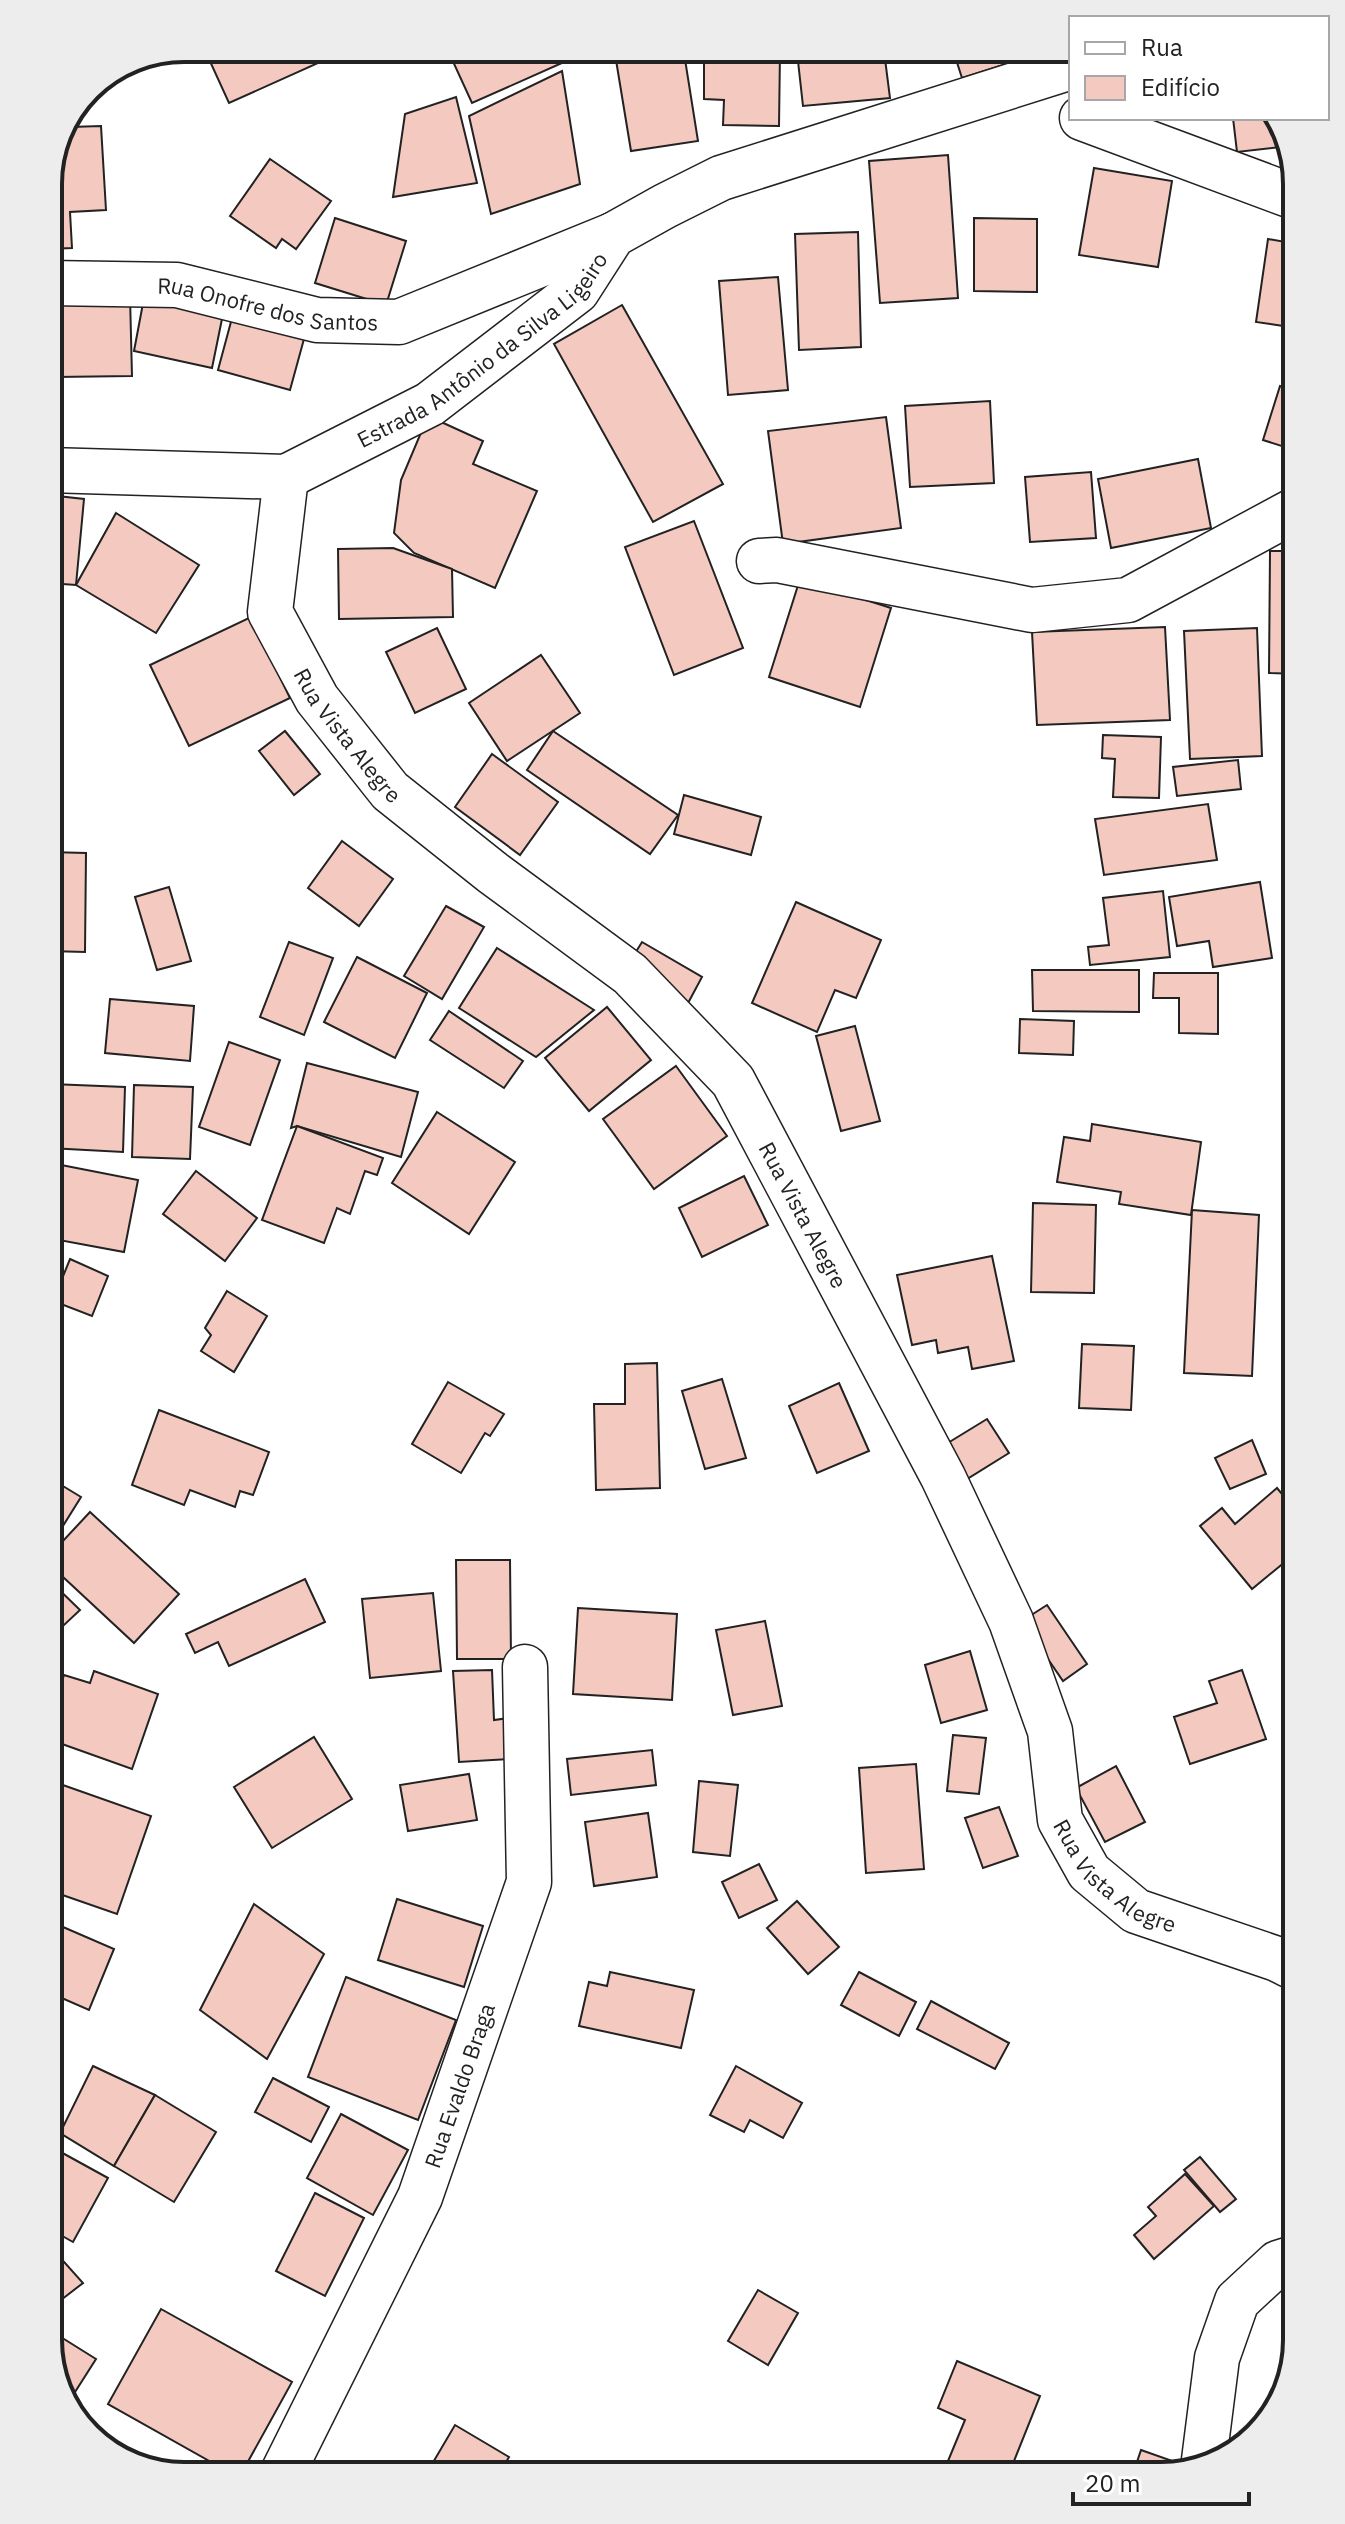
<svg xmlns="http://www.w3.org/2000/svg" width="1345" height="2524" font-family="'IBM Plex Sans',sans-serif">
<rect width="100%" height="100%" fill="#fff"/>
<g fill="#f3c9c0" stroke="#222" stroke-width="2">
<polygon points="1054,49 962,78 953,50"/>
<polygon points="884,51 890,98 803,106 797,52"/>
<polygon points="780,52 779,126 723,125 724,100 704,99 704,53"/>
<polygon points="663,53 684,53 698,141 631,151 616,60"/>
<polygon points="558,54 562,63 472,103 450,55"/>
<polygon points="324,56 327,59 229,103 208,57"/>
<polygon points="562,71 580,184 491,214 469,116"/>
<polygon points="456,97 477,183 393,197 405,114"/>
<polygon points="1233,118 1275,118 1286,132 1289,146 1237,152"/>
<polygon points="101,126 106,210 70,212 72,248 48,249 48,176 70,127"/>
<polygon points="948,155 958,298 880,303 869,161"/>
<polygon points="270,159 331,201 296,249 282,239 276,248 230,216"/>
<polygon points="1094,168 1172,181 1158,267 1079,255"/>
<polygon points="335,218 406,241 386,305 315,283"/>
<polygon points="974,218 1037,219 1037,292 974,291"/>
<polygon points="858,232 861,347 799,350 795,234"/>
<polygon points="1268,239 1297,244 1291,299 1297,310 1297,328 1256,322"/>
<polygon points="778,277 788,390 728,395 719,281"/>
<polygon points="130,296 132,376 56,377 54,297"/>
<polygon points="144,298 223,314 212,368 134,351"/>
<polygon points="622,305 723,484 653,522 554,344"/>
<polygon points="232,318 304,339 290,390 218,370"/>
<polygon points="1280,386 1297,391 1297,451 1263,440"/>
<polygon points="990,401 994,483 910,487 905,406"/>
<polygon points="428,416 483,441 473,464 537,491 495,588 414,553 394,533 401,480"/>
<polygon points="886,417 901,528 783,544 768,431"/>
<polygon points="1198,459 1211,528 1111,548 1098,479"/>
<polygon points="1091,472 1096,538 1030,542 1025,477"/>
<polygon points="48,495 84,499 76,585 48,583"/>
<polygon points="116,513 199,565 156,633 76,585"/>
<polygon points="694,521 743,648 674,675 625,547"/>
<polygon points="393,548 452,569 453,617 339,619 338,549"/>
<polygon points="1270,551 1297,551 1297,674 1269,673"/>
<polygon points="800,579 891,608 860,707 769,677"/>
<polygon points="251,617 290,698 189,746 150,665"/>
<polygon points="1165,627 1170,720 1037,725 1032,632"/>
<polygon points="437,628 466,689 415,713 386,652"/>
<polygon points="1257,628 1262,756 1190,759 1184,631"/>
<polygon points="541,655 580,713 507,761 469,703"/>
<polygon points="285,731 320,774 294,795 259,751"/>
<polygon points="553,731 678,815 650,854 527,770"/>
<polygon points="1103,735 1161,737 1159,798 1113,797 1115,759 1102,758"/>
<polygon points="492,754 558,802 520,855 455,807"/>
<polygon points="1238,760 1241,789 1177,796 1173,767"/>
<polygon points="684,795 761,817 751,855 674,834"/>
<polygon points="1208,804 1217,860 1104,875 1095,819"/>
<polygon points="342,841 393,879 359,926 308,888"/>
<polygon points="48,852 86,853 85,952 48,951"/>
<polygon points="1260,882 1272,958 1213,967 1209,941 1177,946 1169,897"/>
<polygon points="169,887 191,961 157,970 135,897"/>
<polygon points="1163,891 1170,957 1090,965 1088,947 1109,945 1103,898"/>
<polygon points="796,902 881,940 856,998 835,990 817,1032 752,1003"/>
<polygon points="446,906 484,927 442,999 404,976"/>
<polygon points="289,942 333,958 304,1035 260,1017"/>
<polygon points="642,942 702,977 687,1005 626,968"/>
<polygon points="497,948 594,1010 536,1057 459,1008"/>
<polygon points="357,957 427,993 395,1058 324,1022"/>
<polygon points="1032,970 1139,970 1139,1012 1033,1011"/>
<polygon points="1154,973 1218,973 1218,1034 1179,1033 1179,998 1153,998"/>
<polygon points="110,999 194,1006 190,1061 105,1053"/>
<polygon points="607,1007 651,1060 589,1111 545,1058"/>
<polygon points="449,1011 523,1061 504,1088 430,1040"/>
<polygon points="1020,1019 1074,1021 1073,1055 1019,1053"/>
<polygon points="855,1026 880,1121 841,1131 816,1036"/>
<polygon points="229,1042 280,1060 250,1145 199,1127"/>
<polygon points="307,1063 418,1092 401,1157 297,1126 291,1128"/>
<polygon points="676,1066 727,1136 654,1189 603,1119"/>
<polygon points="51,1084 125,1087 123,1152 49,1148"/>
<polygon points="134,1085 193,1087 190,1159 132,1157"/>
<polygon points="437,1112 515,1162 469,1234 392,1183"/>
<polygon points="1092,1124 1201,1142 1191,1215 1119,1204 1121,1192 1057,1182 1064,1137 1090,1141"/>
<polygon points="297,1126 383,1158 377,1175 365,1171 350,1214 337,1208 324,1243 262,1220"/>
<polygon points="51,1163 138,1180 124,1252 48,1238 48,1180"/>
<polygon points="196,1171 257,1218 225,1261 163,1214"/>
<polygon points="744,1176 768,1225 702,1257 679,1208"/>
<polygon points="1033,1203 1096,1205 1094,1293 1031,1292"/>
<polygon points="1192,1210 1259,1215 1252,1376 1184,1373"/>
<polygon points="992,1256 1014,1361 972,1369 968,1347 938,1353 936,1340 912,1345 897,1275"/>
<polygon points="70,1259 108,1276 92,1316 53,1301"/>
<polygon points="227,1291 267,1316 234,1372 201,1351 211,1335 205,1328"/>
<polygon points="1082,1344 1134,1346 1131,1410 1079,1408"/>
<polygon points="657,1363 660,1488 596,1490 594,1404 625,1404 625,1364"/>
<polygon points="722,1379 746,1458 705,1469 682,1391"/>
<polygon points="448,1382 504,1414 490,1436 485,1433 461,1473 412,1444"/>
<polygon points="839,1383 869,1451 817,1473 789,1406"/>
<polygon points="159,1410 269,1452 253,1495 240,1491 235,1507 190,1490 184,1505 132,1485"/>
<polygon points="987,1419 1009,1453 959,1484 938,1449"/>
<polygon points="1252,1440 1266,1474 1230,1489 1215,1458"/>
<polygon points="48,1477 81,1497 48,1550"/>
<polygon points="1277,1488 1297,1512 1297,1552 1252,1589 1200,1526 1222,1508 1235,1524"/>
<polygon points="90,1512 179,1594 134,1643 48,1563 48,1557"/>
<polygon points="456,1560 510,1560 511,1659 457,1659"/>
<polygon points="48,1579 80,1610 63,1626 48,1612"/>
<polygon points="305,1579 325,1622 229,1666 218,1642 195,1653 186,1634"/>
<polygon points="433,1593 441,1671 370,1678 362,1599"/>
<polygon points="1047,1605 1087,1664 1063,1681 1022,1621"/>
<polygon points="578,1608 677,1614 672,1700 573,1694"/>
<polygon points="765,1621 782,1706 733,1715 716,1630"/>
<polygon points="970,1651 987,1710 941,1723 925,1665"/>
<polygon points="492,1670 494,1720 509,1718 512,1759 459,1762 453,1671"/>
<polygon points="1242,1670 1266,1739 1190,1764 1174,1717 1217,1703 1209,1681"/>
<polygon points="94,1671 158,1694 132,1769 48,1739 48,1722 64,1675 90,1683"/>
<polygon points="953,1735 986,1738 979,1794 947,1791"/>
<polygon points="314,1737 352,1799 272,1848 234,1787"/>
<polygon points="652,1750 656,1785 571,1795 567,1759"/>
<polygon points="916,1764 924,1869 866,1873 859,1768"/>
<polygon points="1116,1766 1145,1822 1105,1842 1076,1788"/>
<polygon points="469,1774 477,1820 408,1831 400,1785"/>
<polygon points="699,1781 738,1785 730,1856 693,1852"/>
<polygon points="60,1784 151,1816 117,1914 48,1890 48,1818"/>
<polygon points="999,1807 1018,1856 983,1868 965,1818"/>
<polygon points="648,1813 657,1877 594,1886 585,1822"/>
<polygon points="759,1864 777,1900 739,1918 722,1882"/>
<polygon points="397,1899 483,1926 464,1987 378,1960"/>
<polygon points="797,1901 839,1947 808,1974 767,1928"/>
<polygon points="254,1904 324,1954 267,2059 200,2010"/>
<polygon points="63,1927 114,1949 89,2010 48,1992 48,1964"/>
<polygon points="610,1972 694,1990 681,2048 579,2026 589,1982 607,1986"/>
<polygon points="859,1972 916,2002 899,2036 841,2005"/>
<polygon points="346,1977 456,2020 418,2120 308,2077"/>
<polygon points="931,2001 1009,2043 995,2069 917,2029"/>
<polygon points="93,2066 155,2095 114,2166 60,2133"/>
<polygon points="736,2066 802,2103 783,2138 750,2120 744,2132 710,2115"/>
<polygon points="273,2078 329,2107 311,2142 255,2112"/>
<polygon points="155,2095 216,2132 174,2202 114,2166"/>
<polygon points="341,2114 408,2150 373,2215 307,2178"/>
<polygon points="48,2145 108,2178 73,2242 48,2228"/>
<polygon points="1200,2157 1236,2199 1220,2212 1184,2170"/>
<polygon points="1185,2174 1214,2206 1154,2259 1134,2235 1156,2216 1148,2207"/>
<polygon points="315,2193 364,2218 325,2296 276,2271"/>
<polygon points="48,2244 83,2283 48,2310"/>
<polygon points="758,2290 798,2313 768,2365 728,2341"/>
<polygon points="161,2309 292,2382 240,2476 236,2476 108,2404"/>
<polygon points="48,2329 96,2359 68,2403 59,2392"/>
<polygon points="957,2361 1040,2396 1008,2476 986,2476 948,2461 965,2420 938,2408"/>
<polygon points="455,2425 509,2457 498,2476 425,2476"/>
<polygon points="1141,2450 1181,2464 1178,2473 1157,2476 1159,2473 1136,2465"/>
</g>
<g fill="none" stroke-linecap="round" stroke-linejoin="round">
<defs>
<g id="minor">
<polyline points="1082,118 1297,198"/>
<path id="s1" d="M48 283 177 285 317 320 399 322 613 235"/>
<path id="s2" d="M48 470 286 477 430 404 577 291 613 235 665 206 721 178 1071 67"/>
<path id="s3" d="M286 477 270 612 317 699 390 791 493 873 630 974 733 1081 943 1477 1011 1621 1050 1731 1060 1820 1089 1872 1136 1911 1277 1959 1297 1969"/>
<polyline points="759,561 777,560 1032,610 1128,600 1297,509"/>
<polyline points="1203,2468 1217,2358 1237,2301 1278,2263 1297,2257"/>
<path id="s4" d="M281 2476 420 2197 529 1882 525 1667"/>
</g>
</defs>
<use href="#minor" stroke="#222" stroke-width="47"/>
<use href="#minor" stroke="#fff" stroke-width="44"/>
</g>
<g text-anchor="middle" dominant-baseline="central" stroke-width="6" stroke-linejoin="round" paint-order="stroke">
<g font-size="22" fill="#222" stroke="#fff">
<text stroke="none"><textPath href="#s1" startOffset="222">Rua Onofre dos Santos</textPath></text>
<text stroke="none"><textPath href="#s2" startOffset="474">Estrada Antônio da Silva Ligeiro</textPath></text>
<text stroke="none"><textPath href="#s3" startOffset="282">Rua Vista Alegre</textPath></text>
<text stroke="none"><textPath href="#s3" startOffset="954">Rua Vista Alegre</textPath></text>
<text stroke="none"><textPath href="#s3" startOffset="1698">Rua Vista Alegre</textPath></text>
<text stroke="none"><textPath href="#s4" startOffset="430">Rua Evaldo Braga</textPath></text>
</g>
</g>
<path d="M0 0H1345V2524H0ZM184 62H1161A122 122 0 0 1 1283 184V2340A122 122 0 0 1 1161 2462H184A122 122 0 0 1 62 2340V184A122 122 0 0 1 184 62Z" fill="#ededed" fill-rule="evenodd"/>
<path fill="none" stroke="#222" stroke-width="4" d="M184 62H1161A122 122 0 0 1 1283 184V2340A122 122 0 0 1 1161 2462H184A122 122 0 0 1 62 2340V184A122 122 0 0 1 184 62Z"/>
<rect x="1069" y="16" width="260" height="104" fill="#ffffff" stroke="#a7a7a7" stroke-width="2"/>
<rect x="1085" y="42" width="40" height="12" fill="#ffffff" stroke="#a7a7a7" stroke-width="2"/>
<text x="1141" y="56" font-size="24" fill="#222222">Rua</text>
<rect x="1085" y="76" width="40" height="24" fill="#f3c9c0" stroke="#a7a7a7" stroke-width="2"/>
<text x="1141" y="96" font-size="24" fill="#222222">Edifício</text>
<path d="M1073 2492v12h176v-12" fill="none" stroke="#222222" stroke-width="4"/>
<text x="1085" y="2492" font-size="24" fill="#222222" stroke="#ffffff" stroke-width="6" paint-order="stroke">20 m</text>
</svg>
